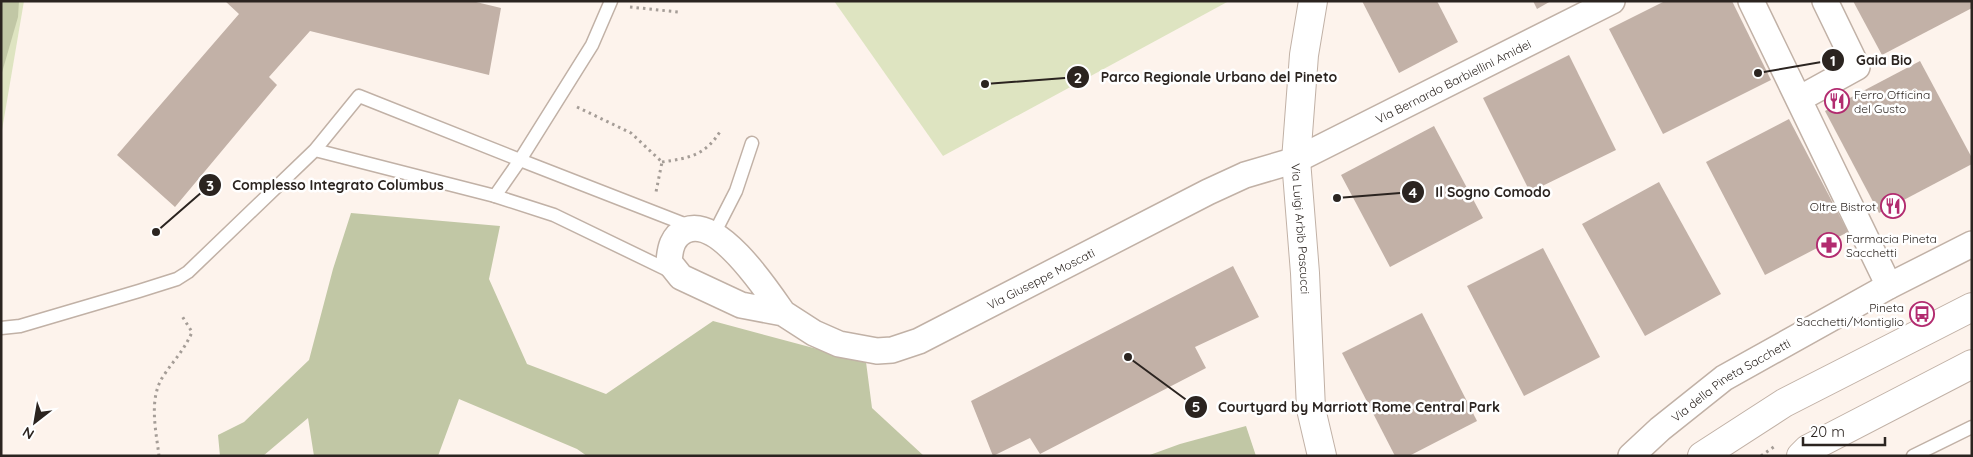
<svg xmlns="http://www.w3.org/2000/svg" width="1973" height="457" font-family="Quicksand,sans-serif">
<rect width="100%" height="100%" fill="#fdf3ec"/>
<g fill="#dee4c1">
<polygon points="1,1 24,1 1,136"/>
<polygon points="834,1 1229,1 943,156"/>
</g>
<g fill="#c1c7a5">
<polygon points="1,1 19,1 18,17 1,76"/>
<polygon points="351,213 500,226 489,279 527,364 606,394 713,321 866,362 872,408 924,456 587,456 577,449 459,399 438,456 314,456 308,418 263,456 220,456 218,435 244,422 309,360 333,269"/>
<polygon points="1246,426 1256,456 1147,456 1180,444"/>
</g>
<g fill="#c2b1a7">
<polygon points="225,1 472,1 501,8 489,75 310,31 269,77 277,85 175,207 117,155 239,14"/>
<polygon points="1362,1 1437,1 1458,42 1399,73"/>
<polygon points="1533,1 1551,1 1537,9"/>
<polygon points="1665,1 1732,1 1771,80 1663,134 1609,29"/>
<polygon points="1853,1 1972,1 1972,8 1882,55"/>
<polygon points="1569,55 1616,150 1530,192 1483,98"/>
<polygon points="1920,61 1972,158 1972,164 1879,213 1825,111"/>
<polygon points="1789,119 1848,232 1765,275 1706,162"/>
<polygon points="1434,126 1483,218 1390,267 1341,175"/>
<polygon points="1659,182 1721,294 1645,336 1582,224"/>
<polygon points="1543,248 1600,357 1524,396 1467,286"/>
<polygon points="1233,266 1259,317 1195,347 1206,368 1040,454 1030,438 993,456 971,401"/>
<polygon points="1422,313 1477,421 1409,456 1395,456 1342,353"/>
</g>
<g fill="none" stroke-linecap="round" stroke-linejoin="round">
<defs>
<g id="lane">
<polyline points="611,1 592,45 520,160 692,227"/>
<polyline points="495,196 554,215 674,273"/>
<polyline points="714,234 736,191 752,143"/>
<polyline points="1,328 20,326 139,291 177,279 188,272 315,150 359,96 520,160 495,196 315,150"/>
<polyline points="1913,456 1972,427"/>
</g>
<g id="street">
<polyline points="1751,1 1889,286"/>
<polyline points="1799,99 1857,67 1825,1"/>
<path id="s1" d="M783 313C767 290 719 217 686 230 672 236 670 249 669 262L681 277 741 305 783 313 814 333 839 344 877 351 892 350 919 341 1208 192 1245 175 1296 160 1612 1"/>
<path id="s2" d="M1631 456 1660 429 1724 378 1889 286 1972 244"/>
</g>
<g id="secondary">
<path id="s3" d="M1313 1 1304 55 1296 160 1305 273 1311 409 1322 456"/>
</g>
<g id="primary">
<polyline points="1702,456 1784,403 1972,307"/>
<polyline points="1801,456 1808,449 1972,364"/>
</g>
</defs>
<use href="#lane" stroke="#c1b1a6" stroke-width="15"/>
<use href="#street" stroke="#c1b1a6" stroke-width="28"/>
<use href="#secondary" stroke="#c1b1a6" stroke-width="30"/>
<use href="#primary" stroke="#c1b1a6" stroke-width="30"/>
<g stroke="#a59d97" stroke-width="3" stroke-dasharray="2.5 4" stroke-linecap="butt">
<polyline points="630,7 678,12"/>
<polyline points="577,107 631,133 662,162 656,192"/>
<path d="M662 162C690 158 706 155 721 130"/>
<path d="M159 456C156 430 148 398 164 375 174 360 185 349 192 332L182 316"/>
<polyline points="1761,456 1775,446"/>
</g>
<use href="#lane" stroke="#fff" stroke-width="12"/>
<use href="#street" stroke="#fff" stroke-width="25"/>
<use href="#secondary" stroke="#fff" stroke-width="28"/>
<use href="#primary" stroke="#fff" stroke-width="28"/>
</g>
<defs>
<symbol id="restaurant-ring" viewBox="-11 -11 22 22"><circle r="9.5" fill="#fff" stroke="#b22b6f" stroke-width="1.5"/><path d="M-5-6h1v4h1v-4h1v4h1v-4h1v5L-1.5 .5V6h-2V.5L-5-1ZM5-6V6H3V1.5H1.5Q1.5-4 5-6Z" fill="#b22b6f"/></symbol>
<symbol id="pharmacy-ring" viewBox="-11 -11 22 22"><circle r="9.5" fill="#fff" stroke="#b22b6f" stroke-width="1.5"/><path d="M-2-6h4v4h4v4h-4v4h-4v-4h-4v-4h4Z" fill="#b22b6f"/></symbol>
<symbol id="bus-ring" viewBox="-11 -11 22 22"><circle r="9.5" fill="#fff" stroke="#b22b6f" stroke-width="1.5"/><path d="M-5-6H5V4H4V6H2V4H-2V6H-4V4H-5ZM-3.5-4V0h7V-4ZM-3.5 1.2v1.5H-2V1.2ZM2 1.2v1.5H3.5V1.2Z" fill="#b22b6f"/></symbol>
</defs>
<g fill-rule="evenodd">
<use href="#restaurant-ring" x="1823" y="87" width="28" height="28"/>
<use href="#restaurant-ring" x="1879" y="192" width="28" height="28"/>
<use href="#pharmacy-ring" x="1815" y="231" width="28" height="28"/>
<use href="#bus-ring" x="1908" y="300" width="28" height="28"/>
</g>
<g text-anchor="middle" dominant-baseline="central" stroke-width="5" stroke-linejoin="round" paint-order="stroke">
<g font-size="12" fill="#2b2420" stroke="#fff">
<text stroke="none"><textPath href="#s1" startOffset="1042">Via Bernardo Barbiellini Amidei</textPath></text>
<text stroke="none"><textPath href="#s3" startOffset="229">Via Luigi Arbib Pascucci</textPath></text>
<text stroke="none"><textPath href="#s1" startOffset="584">Via Giuseppe Moscati</textPath></text>
<text stroke="none"><textPath href="#s2" startOffset="126">Via della Pineta Sacchetti</textPath></text>
</g>
<g font-size="12" fill="#2b2420" stroke="#fff" text-anchor="start">
<text x="1854" y="94">Ferro Officina<tspan x="1854" dy="14">del Gusto</tspan></text>
<text x="1876" y="206" text-anchor="end">Oltre Bistrot</text>
<text x="1846" y="238">Farmacia Pineta<tspan x="1846" dy="14">Sacchetti</tspan></text>
<text x="1904" y="307" text-anchor="end">Pineta<tspan x="1904" dy="14">Sacchetti/Montiglio</tspan></text>
</g>
</g>
<path fill="none" stroke="#2b2420" stroke-width="2" d="M1758 73L1833 60M985 84L1078 77M156 232L210 185M1337 198L1413 192M1128 357L1196 407"/>
<g fill="#2b2420" stroke="#fff" stroke-width="2">
<circle cx="1758" cy="73" r="5"/>
<circle cx="985" cy="84" r="5"/>
<circle cx="156" cy="232" r="5"/>
<circle cx="1337" cy="198" r="5"/>
<circle cx="1128" cy="357" r="5"/>
<circle cx="1833" cy="60" r="12"/>
<circle cx="1078" cy="77" r="12"/>
<circle cx="210" cy="185" r="12"/>
<circle cx="1413" cy="192" r="12"/>
<circle cx="1196" cy="407" r="12"/>
</g>
<g font-size="15" text-anchor="middle" font-weight="bold" fill="#fff">
<text x="1833" y="66">1</text>
<text x="1078" y="83">2</text>
<text x="210" y="191">3</text>
<text x="1413" y="198">4</text>
<text x="1196" y="412">5</text>
</g>
<g font-size="14" text-anchor="middle" font-weight="bold" fill="#2b2420" stroke="#fff" stroke-width="5" stroke-linejoin="round" paint-order="stroke">
<text x="1884" y="65">Gaia Bio</text>
<text x="1219" y="82">Parco Regionale Urbano del Pineto</text>
<text x="338" y="190">Complesso Integrato Columbus</text>
<text x="1493" y="197">Il Sogno Comodo</text>
<text x="1359" y="412">Courtyard by Marriott Rome Central Park</text>
</g>
<rect width="1973" height="457" fill="none" stroke="#2b2420" stroke-width="5"/>
<g transform="translate(35 422) rotate(211)" stroke="#ffffff" stroke-width="4" paint-order="stroke">
<path d="M0-4L9 19L0 12L-9 19Z" fill="#2b2420"/>
<text y="-8" font-size="14" font-weight="bold" text-anchor="middle" fill="#2b2420">N</text>
</g>
<path d="M1803 437v8h82v-8" fill="none" stroke="#2b2420" stroke-width="2.5"/>
<text x="1810" y="437" font-size="15" fill="#2b2420" stroke="#ffffff" stroke-width="4" paint-order="stroke">20 m</text>
</svg>
